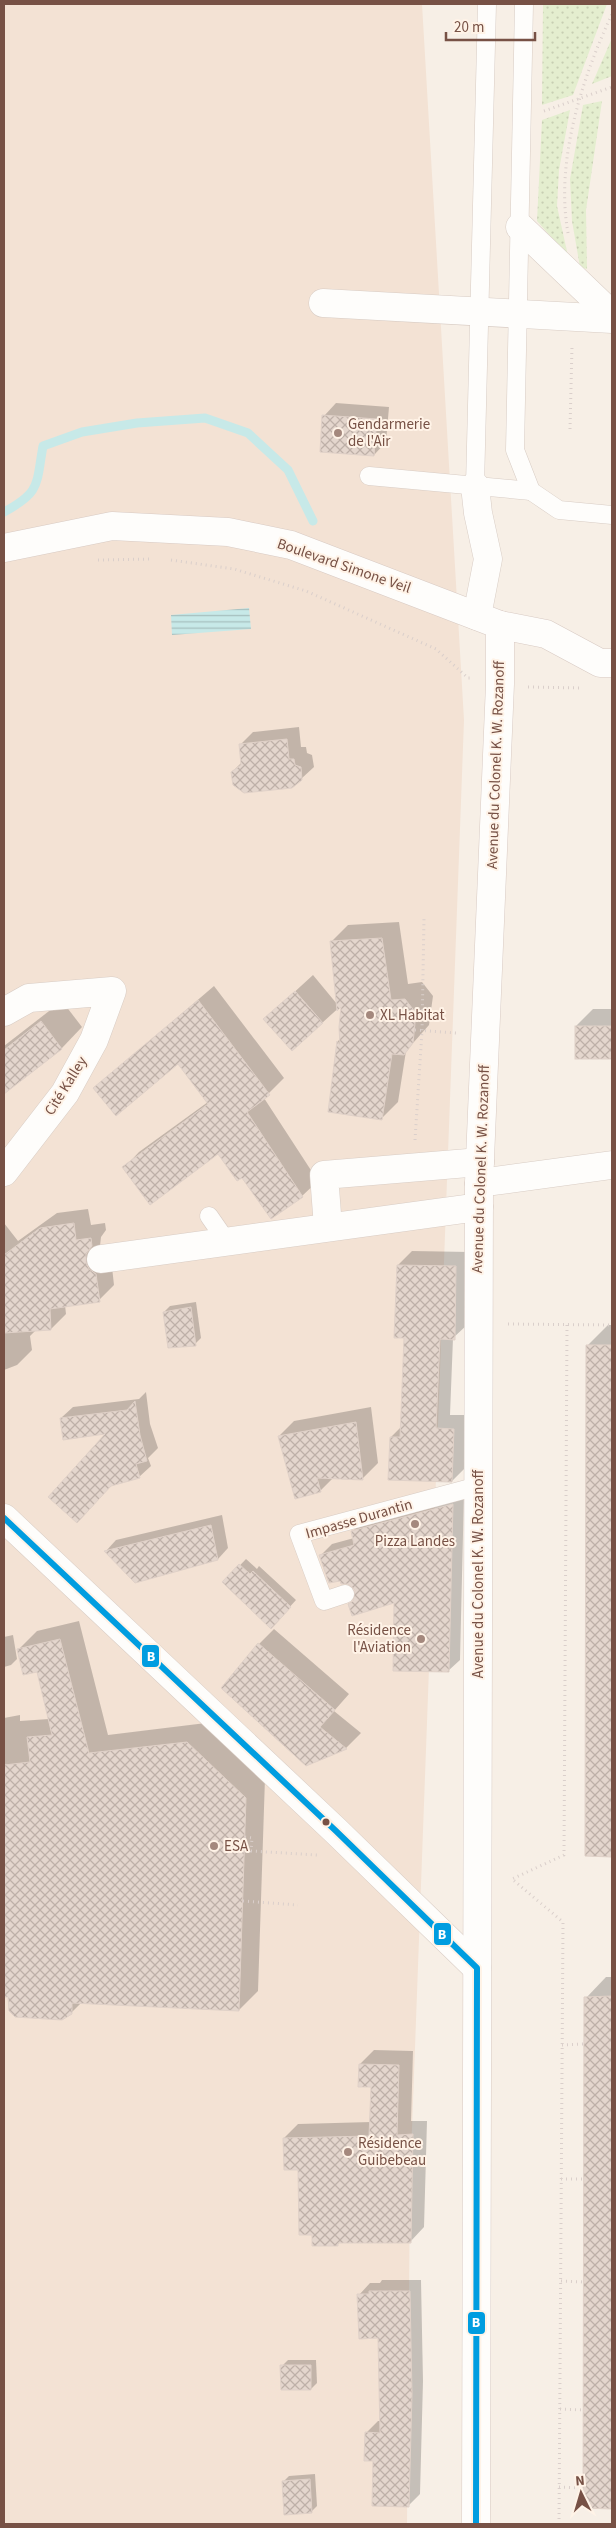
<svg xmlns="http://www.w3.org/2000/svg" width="616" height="2528" font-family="'Source Sans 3',sans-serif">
<defs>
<pattern id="green-dots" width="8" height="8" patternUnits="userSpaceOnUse" patternTransform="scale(1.25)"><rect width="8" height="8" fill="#e4eecf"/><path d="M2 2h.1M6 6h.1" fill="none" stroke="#c7ceb3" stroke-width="1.8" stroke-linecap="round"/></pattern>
<pattern id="water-rules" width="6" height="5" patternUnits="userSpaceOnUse" patternTransform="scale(1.25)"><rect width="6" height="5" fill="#c7e9e8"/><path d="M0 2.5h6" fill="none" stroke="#a6bfbe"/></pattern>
<pattern id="building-cross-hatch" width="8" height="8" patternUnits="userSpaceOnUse" patternTransform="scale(1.25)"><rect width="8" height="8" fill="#e4d6cd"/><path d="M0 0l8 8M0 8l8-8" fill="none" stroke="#beb0a8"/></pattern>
</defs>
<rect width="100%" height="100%" fill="#f7efe6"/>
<polygon fill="#f3e2d4" points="4,4 422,4 464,720 410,2183 407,2524 4,2524"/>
<g fill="url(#green-dots)">
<polygon points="543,4 607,4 573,95 542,105"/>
<polygon points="612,38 612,76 592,84"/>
<polygon points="602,101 586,210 587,269 580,267 572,221 570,179 583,105"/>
<polygon points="570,110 559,170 557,206 568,256 537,221 542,120"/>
</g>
<polygon fill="url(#water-rules)" points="249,608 251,629 172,635 171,615"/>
<g fill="#0003">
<polygon points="336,403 389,407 386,442 374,455 324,416"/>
<polygon points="299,727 301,747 306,747 307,753 312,755 314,767 301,779 232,772 242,762 240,745 253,732"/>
<polygon points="399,922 408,984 422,982 433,996 429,1025 406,1051 398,1102 381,1119 329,1111 338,1041 341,1038 343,1004 322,1023 265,1019 313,975 337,1004 331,942 348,925"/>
<polygon points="214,986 284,1078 264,1098 318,1181 302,1196 242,1176 219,1152 124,1168 139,1152 208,1102 178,1062 95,1088"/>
<polygon points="62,1001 82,1027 62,1048 4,1093 4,1046"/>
<polygon points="593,1009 612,1009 612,1057 576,1057 576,1026"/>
<polygon points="88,1209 91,1225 105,1223 106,1230 101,1237 100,1246 111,1258 114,1285 99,1300 65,1305 66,1314 51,1329 36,1330 30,1336 32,1350 17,1365 4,1370 4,1223 18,1241 57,1213"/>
<polygon points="412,1251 470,1252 468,1324 453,1338 450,1415 467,1415 466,1467 452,1481 391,1437 401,1427 405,1337 398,1265"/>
<polygon points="196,1302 201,1338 195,1344 164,1312 170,1306"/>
<polygon points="608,1325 612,1325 612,1855 586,1855 587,1346"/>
<polygon points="146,1392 150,1424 158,1448 148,1458 151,1466 139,1477 109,1432 61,1418 73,1407 139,1399"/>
<polygon points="371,1407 378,1463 363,1478 334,1477 320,1491 279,1436 294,1421"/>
<polygon points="464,1493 460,1660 448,1671 395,1601 349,1605 355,1599 356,1590 321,1555 332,1544 354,1538 353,1531 364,1520"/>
<polygon points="222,1515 228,1548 218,1559 106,1551 116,1540"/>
<polygon points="246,1559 257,1569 259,1566 296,1600 277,1621 224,1582"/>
<polygon points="79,1621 108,1735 206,1723 265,1778 258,1991 239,2010 82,2002 71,2013 4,1996 4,1718 20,1715 20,1721 49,1719 37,1670 18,1650 37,1631"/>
<polygon points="274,1629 349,1694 334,1711 361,1733 346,1748 307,1764 259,1644"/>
<polygon points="13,1635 17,1659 11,1665 4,1667 4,1637"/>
<polygon points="606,1977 612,1977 612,2508 585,2507 586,1998"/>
<polygon points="374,2050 413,2051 411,2121 427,2121 424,2227 410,2242 340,2242 338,2244 313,2234 300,2168 284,2138 298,2124 371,2122 372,2086 360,2064"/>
<polygon points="382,2280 421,2280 423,2381 420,2494 408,2506 375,2460 366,2433 378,2421 381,2421 379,2337 359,2295 370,2283 380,2283"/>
<polygon points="288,2360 316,2360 317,2383 311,2389 282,2366"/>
<polygon points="315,2474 317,2506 311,2512 283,2482 289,2476"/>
</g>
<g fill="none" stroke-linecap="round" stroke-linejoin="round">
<path stroke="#c7e9e8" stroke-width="9" d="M4 512C41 492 36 485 43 446L82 432 137 423 205 418 248 433 288 470 313 521"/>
</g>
<g fill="url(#building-cross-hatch)" stroke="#e0d1c8">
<polygon points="322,415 377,419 374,456 320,452"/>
<polygon points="287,739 289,759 294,759 295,765 301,767 302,780 292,788 244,793 233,785 231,772 241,765 239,744"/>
<polygon points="382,938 391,1000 405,999 416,1013 413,1043 404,1055 392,1054 382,1120 328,1112 337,1041 340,1045 339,1027 341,1007 337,1011 330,941"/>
<polygon points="295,991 323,1023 292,1051 263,1019"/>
<polygon points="198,1000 270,1095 247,1112 303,1197 271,1219 242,1178 237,1181 218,1154 150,1205 122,1167 208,1104 178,1064 116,1116 93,1088"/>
<polygon points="41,1021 62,1049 4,1094 4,1050"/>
<rect x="575" y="1026" width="37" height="33"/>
<polygon points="74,1223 76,1240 91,1238 92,1246 86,1254 86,1262 89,1269 96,1274 100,1302 50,1309 51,1330 4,1333 4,1255 40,1228"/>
<polygon points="397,1265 456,1266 455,1340 440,1339 436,1428 454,1429 452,1482 450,1482 388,1480 390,1437 400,1437 404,1338 394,1338"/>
<polygon points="191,1307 196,1346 168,1348 163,1312"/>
<polygon points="586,1345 612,1345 612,1857 585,1856"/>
<polygon points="135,1401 140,1435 147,1461 136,1464 140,1478 111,1486 77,1523 48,1497 105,1434 63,1440 60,1418 127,1410"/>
<polygon points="356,1422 363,1480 317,1478 321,1492 295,1499 278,1436"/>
<polygon points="453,1504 449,1672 393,1671 394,1603 352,1616 348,1604 353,1601 355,1590 348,1584 341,1584 340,1581 329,1583 319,1555 354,1545 351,1531"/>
<polygon points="211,1525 218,1560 135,1583 104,1551"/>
<polygon points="239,1564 250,1574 253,1571 291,1607 271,1629 222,1582"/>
<polygon points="60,1639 89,1753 187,1742 246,1798 239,2011 72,2003 72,2014 62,2020 15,2017 9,2011 8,1997 4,1997 4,1765 30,1762 27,1737 52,1735 37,1672 23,1675 17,1649"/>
<polygon points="258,1643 335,1710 320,1727 347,1749 306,1766 221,1688"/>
<polygon points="612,1996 612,2509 583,2508 584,1997"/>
<polygon points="359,2064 399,2065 397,2135 413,2134 411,2243 338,2243 338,2246 312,2246 312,2235 299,2235 298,2170 284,2170 283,2138 369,2136 371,2087 358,2087"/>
<polygon points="369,2291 410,2291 412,2394 409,2507 372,2506 373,2461 364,2461 365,2432 380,2433 378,2338 359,2339 357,2294 369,2294"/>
<polygon points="280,2365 311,2365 311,2390 281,2390"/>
<polygon points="310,2479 312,2513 284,2515 282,2481"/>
</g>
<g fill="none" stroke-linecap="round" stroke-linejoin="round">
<defs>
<g id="lane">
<polyline points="524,4 515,450 531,491 559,510 612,515"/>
<polyline points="369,476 531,491"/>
<polyline points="475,486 487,4"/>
<polyline points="209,1216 227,1242"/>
<polyline points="345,1594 324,1601 299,1534 478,1486"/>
</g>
<g id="street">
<polyline points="520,227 612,315"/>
<polyline points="323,303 612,319"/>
<polyline points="475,486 478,513 488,559 477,616"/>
<polyline points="4,1012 29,998 112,991 94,1040 65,1093 4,1172"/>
<polyline points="479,1183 612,1165"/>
<polyline points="328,1227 324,1175 480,1162"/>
<polyline points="101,1259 479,1207"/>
<polyline points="4,1518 336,1831 477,1968"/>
</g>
<g id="secondary">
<polyline points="4,548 112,526 228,532 291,545 500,625 546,634 600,663 612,663"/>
<polyline points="476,2524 479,1183 500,684 500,625"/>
</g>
</defs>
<use href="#lane" stroke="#d8ccc4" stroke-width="19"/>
<use href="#street" stroke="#d8ccc4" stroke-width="29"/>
<use href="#secondary" stroke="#d8cac3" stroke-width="29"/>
<g stroke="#dacfcb" stroke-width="3" stroke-dasharray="1 4" stroke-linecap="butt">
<polyline points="544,111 612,87"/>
<path d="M568 233C555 161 582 78 612 14"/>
<polyline points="570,429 572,346"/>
<polyline points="98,560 152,559"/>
<polyline points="171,560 234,569 306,591 436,649 468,678 472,678"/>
<polyline points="528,687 582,688"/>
<polyline points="415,1030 456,1033"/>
<polyline points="415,1140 422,1031 424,918"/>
<polyline points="508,1324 612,1325"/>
<polyline points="245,1837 252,1838 251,1851 317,1855"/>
<polyline points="243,1901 298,1905"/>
<polyline points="562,2045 584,2044"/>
<polyline points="561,2179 584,2179"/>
<polyline points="561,2281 584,2282"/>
<polyline points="560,2409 584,2410"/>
<polyline points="559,2487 583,2488"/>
<polyline points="559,2524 563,1922 512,1879 564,1855 567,1324"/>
</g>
<use href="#lane" stroke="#fefdfb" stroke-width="18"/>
<use href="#street" stroke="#fefdfb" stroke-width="28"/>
<use href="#secondary" stroke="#fefdfb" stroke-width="28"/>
<defs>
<polyline id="bus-1" points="4,1518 336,1831 477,1968 476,2524"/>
</defs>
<use href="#bus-1" stroke="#fff3e7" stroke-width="10"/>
<use href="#bus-1" stroke="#009de0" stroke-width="6"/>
</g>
<g fill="#a4887d" stroke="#fff3e7" stroke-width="2">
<circle cx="338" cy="433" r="5"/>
<circle cx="370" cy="1015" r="5"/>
<circle cx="415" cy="1524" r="5"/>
<circle cx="421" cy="1639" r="5"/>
<circle cx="214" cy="1846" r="5"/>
<circle cx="348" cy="2152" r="5"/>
</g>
<circle fill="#775145" stroke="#fff3e7" stroke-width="2" cx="326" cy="1822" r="4.5"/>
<g text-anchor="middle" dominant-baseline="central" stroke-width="4" stroke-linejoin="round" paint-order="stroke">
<g font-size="15" fill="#775145" stroke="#fff3e7" text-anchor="start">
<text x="348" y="424">Gendarmerie<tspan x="348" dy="17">de l'Air</tspan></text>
<text x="380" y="1015">XL Habitat</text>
<text x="415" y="1541" text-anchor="middle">Pizza Landes</text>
<text x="411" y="1630" text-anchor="end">Résidence<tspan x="411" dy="17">l'Aviation</tspan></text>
<text x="224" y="1846">ESA</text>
<text x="358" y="2143">Résidence<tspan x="358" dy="17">Guibebeau</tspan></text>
</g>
<g font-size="15" fill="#775145" stroke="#fff3e7">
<text transform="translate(344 566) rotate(19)">Boulevard Simone Veil</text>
<text transform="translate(496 765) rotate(-88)">Avenue du Colonel K. W. Rozanoff</text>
<text transform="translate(66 1086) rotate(-58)">Cité Kalley</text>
<text transform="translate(481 1169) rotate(-88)">Avenue du Colonel K. W. Rozanoff</text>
<text transform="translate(359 1519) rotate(-16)">Impasse Durantin</text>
<text transform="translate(478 1574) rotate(-90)">Avenue du Colonel K. W. Rozanoff</text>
</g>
</g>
<g stroke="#fff3e7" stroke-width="2">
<rect x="141" y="1644" width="19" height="24" rx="5" fill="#009de0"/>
<rect x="433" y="1922" width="19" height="24" rx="5" fill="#009de0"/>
<rect x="467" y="2311" width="19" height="24" rx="5" fill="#009de0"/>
</g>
<g font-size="14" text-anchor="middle" font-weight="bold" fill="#fff">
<text x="151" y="1661">B</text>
<text x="442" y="1939">B</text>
<text x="476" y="2327">B</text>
</g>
<rect width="616" height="2528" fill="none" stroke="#775145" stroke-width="10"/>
<g transform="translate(581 2493) rotate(355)" stroke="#fff3e7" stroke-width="4" paint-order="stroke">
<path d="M0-4L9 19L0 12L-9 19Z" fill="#775145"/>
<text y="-8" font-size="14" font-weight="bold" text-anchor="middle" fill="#775145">N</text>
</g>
<path d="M446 32v8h89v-8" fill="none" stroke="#775145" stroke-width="2.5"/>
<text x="454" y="32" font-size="15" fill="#775145" stroke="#fff3e7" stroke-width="4" paint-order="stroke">20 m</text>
</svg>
